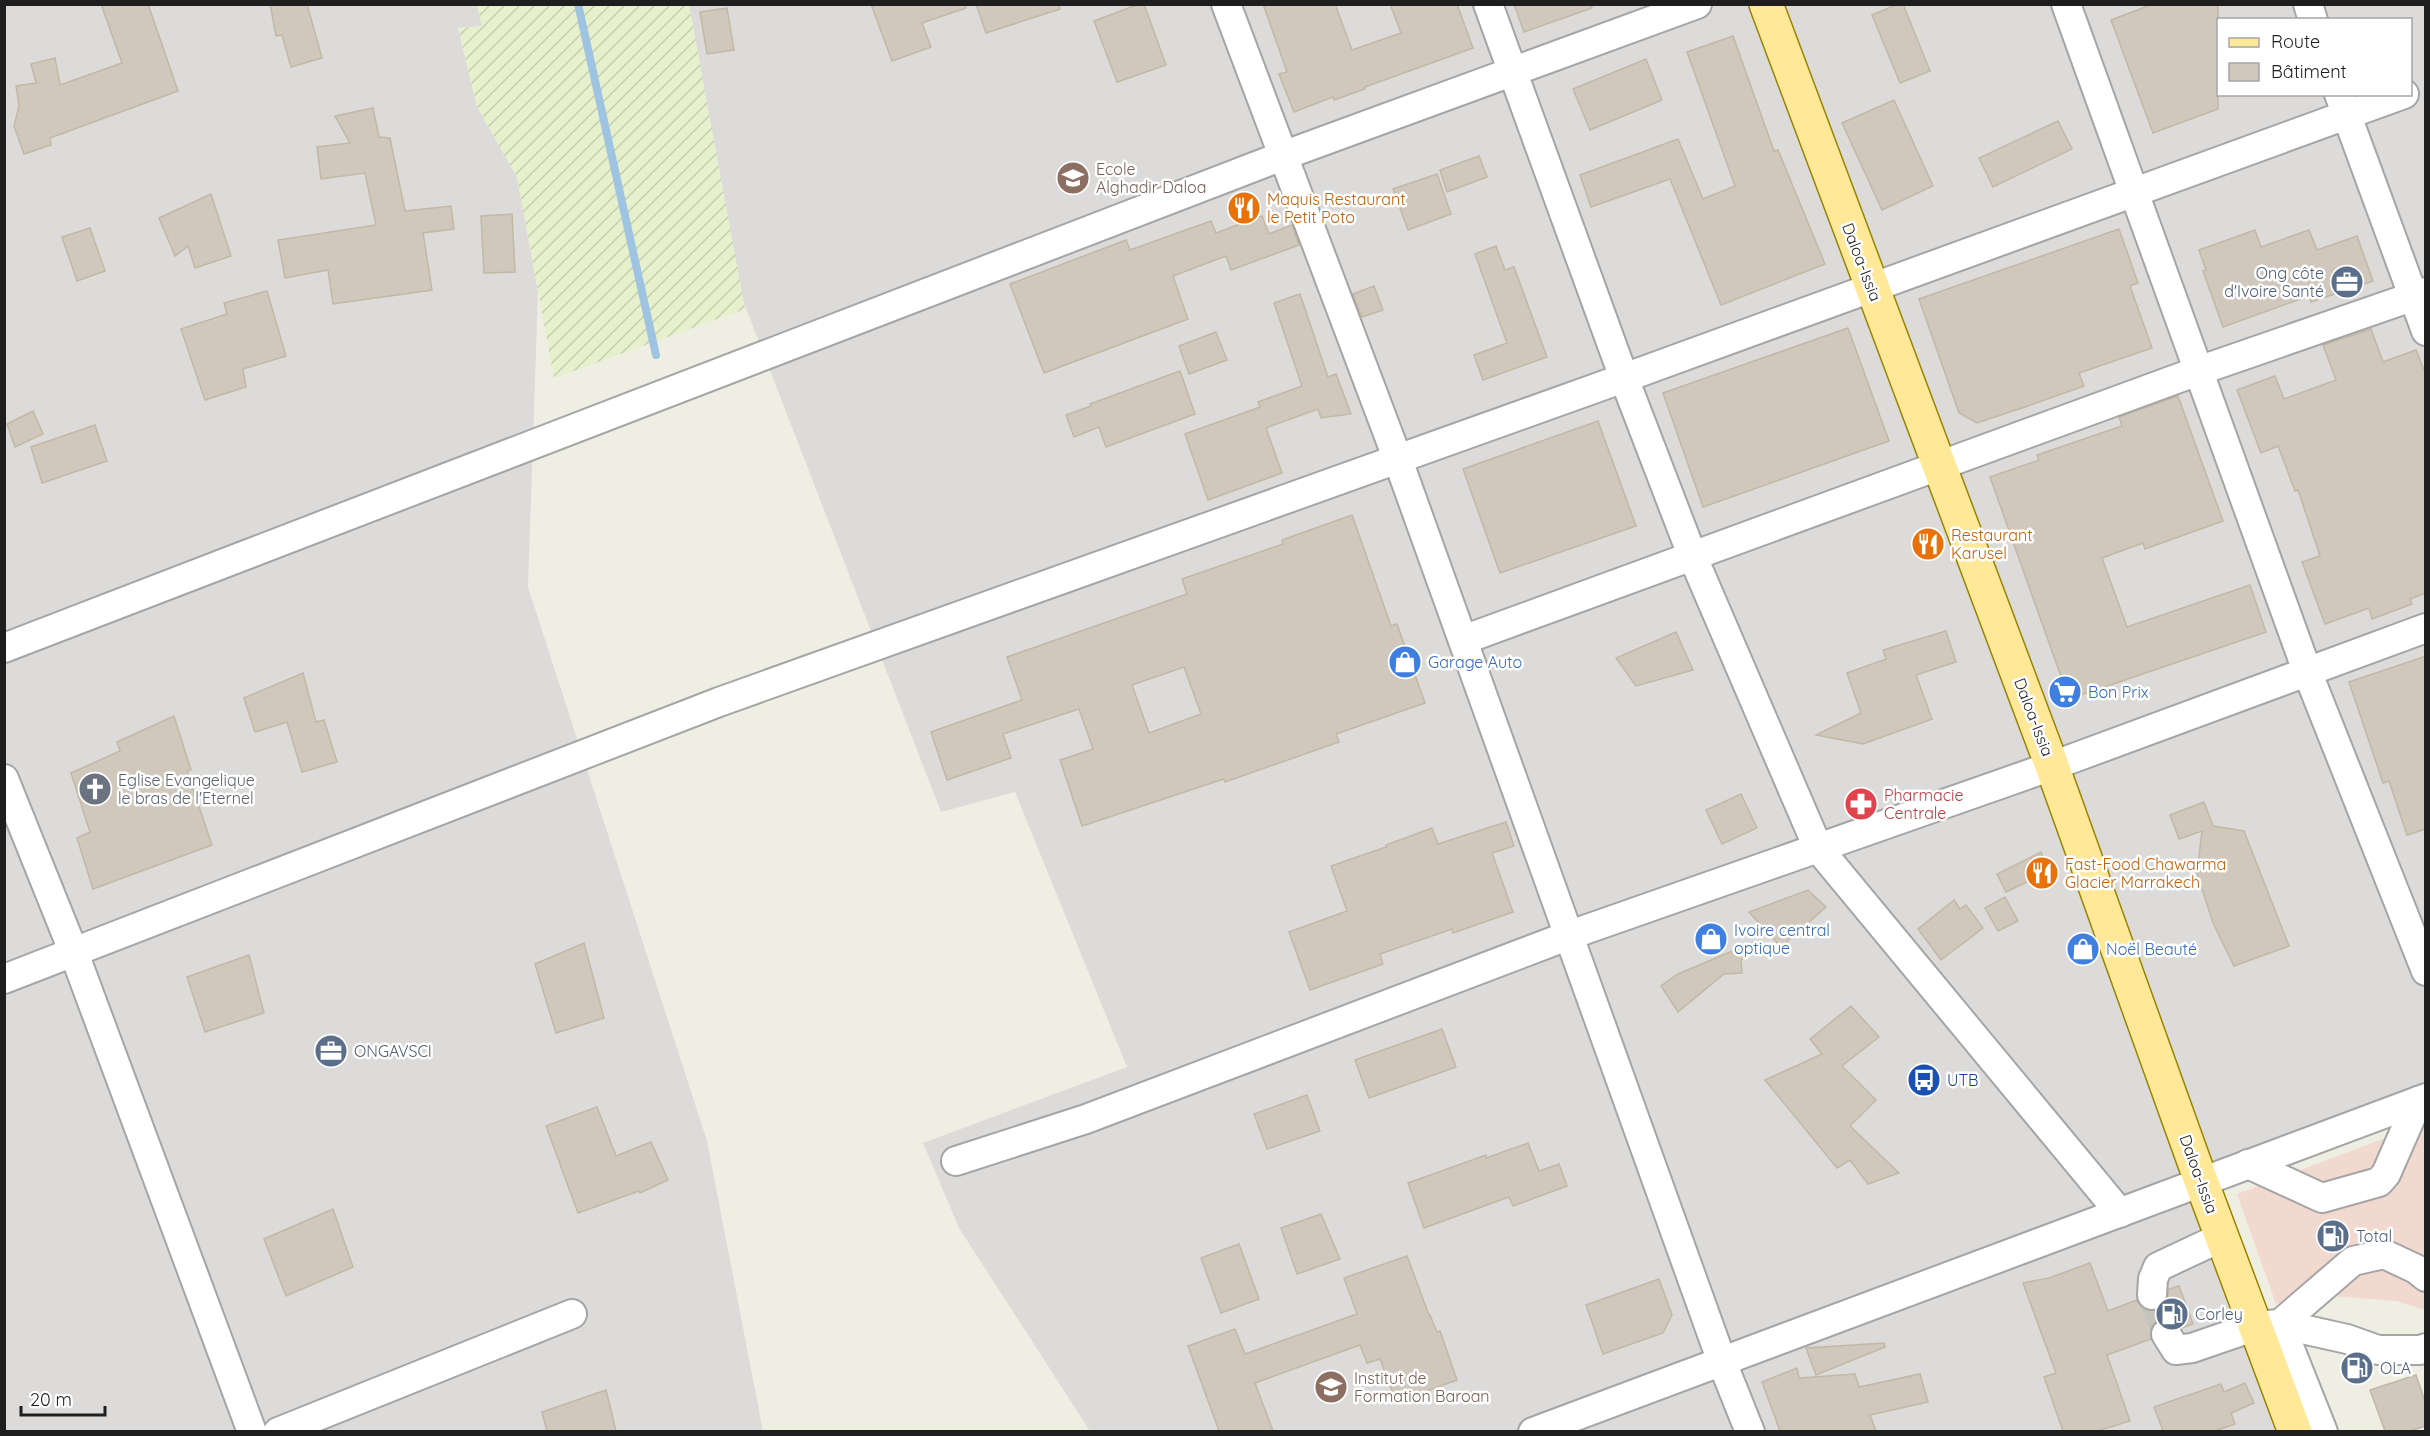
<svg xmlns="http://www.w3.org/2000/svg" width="2430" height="1436" font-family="Quicksand,sans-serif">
<defs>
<pattern id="farmland-furrows" width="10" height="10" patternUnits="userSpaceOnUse" patternTransform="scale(1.5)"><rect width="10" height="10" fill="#e6f0cc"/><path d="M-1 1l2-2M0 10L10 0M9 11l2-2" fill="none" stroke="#c5cdaf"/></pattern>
</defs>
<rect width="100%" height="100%" fill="#efeee3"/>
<g fill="#dcdbda" fill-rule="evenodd">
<polygon points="5,5 477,5 482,26 458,28 477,107 517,177 538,292 528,587 707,1141 763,1431 5,1432"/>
<path d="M689 5H2425V1098L2201 1181 2295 1431H1090L959 1228 923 1143 1127 1067 1015 792 941 812 742 298ZM2218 20H2410V94H2218Z"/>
</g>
<polygon fill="#f2d9d0" points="2425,1123 2425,1310 2397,1301 2318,1295 2276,1304 2237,1194"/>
<polygon fill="url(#farmland-furrows)" points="477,5 689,5 745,309 554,378 517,177 477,107 458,28 482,26"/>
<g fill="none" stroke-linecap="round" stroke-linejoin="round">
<polyline stroke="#9fc4e1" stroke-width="8" points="578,4 656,355"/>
</g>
<g fill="#d0c8bc" stroke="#c2b8a4" stroke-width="1.5" fill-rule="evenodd">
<polygon points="101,4 148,4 178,91 50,138 51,145 24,154 14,126 19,106 16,86 36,83 31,64 55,58 60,85 122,63"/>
<polygon points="270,4 307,4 322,58 291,67 282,35 276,36"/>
<polygon points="871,4 965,4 966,8 922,23 931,47 892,61"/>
<polygon points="976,4 1059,4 1060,9 986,33"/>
<polygon points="1139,4 1144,4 1166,65 1117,82 1094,21"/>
<polygon points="1263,4 1335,4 1352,50 1401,33 1390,4 1457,4 1473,48 1365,87 1365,89 1334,100 1333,97 1294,112 1279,74 1287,72"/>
<polygon points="1514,4 1591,4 1592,8 1524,32"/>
<polygon points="1898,4 1903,4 1930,71 1900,83 1872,15"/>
<polygon points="2153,4 2218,4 2218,109 2153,133 2111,20"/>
<polygon points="727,8 734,50 707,54 700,12"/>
<polygon points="1733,36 1774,151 1778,150 1825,264 1721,305 1670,179 1591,207 1580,175 1678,139 1703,199 1735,186 1687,52"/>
<polygon points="1646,59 1662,100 1590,130 1573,89"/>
<polygon points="1894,100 1933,186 1882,210 1842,123"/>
<polygon points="373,108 379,137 390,138 405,211 451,206 454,229 423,233 432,290 333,304 328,270 285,278 278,240 376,225 365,173 321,179 317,147 350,143 335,116"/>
<polygon points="2058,121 2072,149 1993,187 1979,158"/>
<polygon points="1479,156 1487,177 1447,192 1440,170"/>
<polygon points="1437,174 1451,214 1408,230 1393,189"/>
<polygon points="211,194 231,256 195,268 188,246 175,256 159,218"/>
<polygon points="512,214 515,272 484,273 481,216"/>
<polygon points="1262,216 1269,234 1292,225 1299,245 1231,270 1226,256 1173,276 1188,319 1044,373 1010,284 1126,240 1130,250 1211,221 1216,233"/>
<polygon points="90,228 105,271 77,281 62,237"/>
<polygon points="2119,229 2138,283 2130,286 2152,348 2079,373 2084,386 2025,407 1977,423 1959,413 1919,299"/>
<polygon points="2255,230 2261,247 2309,230 2317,250 2357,236 2373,281 2311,302 2309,296 2223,327 2203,271 2206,270 2199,250"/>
<polygon points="1496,246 1505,270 1514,267 1547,357 1483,380 1474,355 1507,343 1475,254"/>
<polygon points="1374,286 1383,310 1362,317 1353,294"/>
<polygon points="267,291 286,356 243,369 246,387 205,400 181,329 227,314 224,303"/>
<polygon points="1300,294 1328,377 1336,374 1351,414 1321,418 1318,409 1266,428 1282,473 1208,500 1185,434 1260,407 1258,402 1302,386 1274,303"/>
<polygon points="1848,328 1889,441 1703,507 1663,393"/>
<polygon points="2371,329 2383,362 2416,350 2426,375 2426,593 2410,599 2412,604 2372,619 2369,608 2325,624 2302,562 2320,556 2298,490 2295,491 2278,446 2261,453 2237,390 2275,376 2284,399 2336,380 2323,345"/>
<polygon points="1216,332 1227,360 1189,374 1179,346"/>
<polygon points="1180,371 1195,414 1106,447 1099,427 1074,437 1066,415 1091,406 1090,404"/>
<polygon points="2178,396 2223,521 2145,549 2143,543 2102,558 2127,627 2250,585 2266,632 2069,699 1990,477 2039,460 2037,455 2122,426 2119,417"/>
<polygon points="33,411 43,434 15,447 7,424"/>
<polygon points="1598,421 1636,526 1500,573 1463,469"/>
<polygon points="95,425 107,461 42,483 31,447"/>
<path d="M1352 515 1391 626 1397 624 1425 703 1336 734 1339 742 1225 782 1224 779 1082 826 1060 760 1093 749 1079 709 1003 734 1011 758 947 780 931 732 1022 700 1007 657 1187 594 1182 579 1283 544 1282 540ZM1184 667 1201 714 1149 733 1132 685Z"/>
<polygon points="1946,631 1956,662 1916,675 1932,719 1863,744 1816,735 1861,713 1847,673 1886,659 1883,650"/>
<polygon points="1676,632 1693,670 1636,686 1616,658"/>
<polygon points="2426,656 2426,829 2407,835 2389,781 2383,783 2349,682"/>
<polygon points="303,673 316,722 324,720 337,762 302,772 287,722 255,732 244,698"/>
<polygon points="174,716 191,770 187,771 212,845 93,889 77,838 90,832 71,773 120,751 117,742"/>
<polygon points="1741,794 1757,828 1722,844 1706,810"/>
<polygon points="2204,802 2213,826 2244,831 2289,946 2234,966 2213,923 2197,873 2202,831 2179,839 2170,815"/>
<polygon points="1506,822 1514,846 1492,853 1513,912 1453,933 1452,929 1380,954 1383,964 1310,990 1289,932 1347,911 1331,866 1386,847 1386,845 1432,828 1438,844"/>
<polygon points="2041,852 2048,872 2006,892 1997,874"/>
<polygon points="1808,890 1826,907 1781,947 1749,912"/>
<polygon points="2005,897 2018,921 1998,931 1985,908"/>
<polygon points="1954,900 1960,909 1966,905 1983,928 1941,960 1918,929"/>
<polygon points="1756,941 1758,946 1741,960 1742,973 1724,974 1678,1012 1661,986 1678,974"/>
<polygon points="584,943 604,1018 556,1033 535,964"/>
<polygon points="249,955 264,1013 205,1032 187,977"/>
<polygon points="1851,1006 1879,1037 1842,1066 1876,1100 1850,1126 1899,1173 1868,1184 1850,1160 1837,1168 1765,1080 1822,1054 1810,1039"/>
<polygon points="1442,1029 1456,1067 1369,1098 1355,1060"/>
<polygon points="1307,1095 1320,1131 1267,1149 1254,1114"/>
<polygon points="597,1107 616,1156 651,1142 668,1180 640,1193 639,1191 578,1213 546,1126"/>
<polygon points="1528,1143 1539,1171 1559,1164 1567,1186 1513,1206 1509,1197 1424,1228 1408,1183 1486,1155 1486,1158"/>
<polygon points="333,1209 353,1267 286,1296 264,1239"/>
<polygon points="1321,1214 1340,1259 1297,1274 1281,1228"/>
<polygon points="1239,1244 1259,1299 1221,1313 1201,1258"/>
<polygon points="1407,1256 1429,1315 1430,1315 1437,1332 1440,1331 1457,1380 1396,1402 1380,1359 1367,1363 1360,1345 1255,1383 1273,1431 1219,1431 1188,1346 1235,1329 1245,1354 1357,1314 1344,1278"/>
<polygon points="2090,1263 2108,1311 2137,1300 2143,1309 2152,1311 2159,1310 2166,1304 2169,1289 2179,1286 2193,1324 2182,1328 2173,1319 2165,1318 2158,1320 2151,1327 2151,1339 2107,1355 2130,1421 2097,1431 2063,1431 2044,1377 2056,1373 2023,1283 2049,1278"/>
<polygon points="1659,1279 1672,1315 1663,1333 1603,1354 1586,1305"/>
<polygon points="1884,1343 1885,1347 1816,1375 1806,1348"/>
<polygon points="1797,1368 1799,1378 1855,1374 1859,1387 1920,1374 1928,1402 1870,1415 1876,1431 1780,1431 1762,1382"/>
<polygon points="2416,1375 2426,1404 2426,1426 2410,1431 2385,1431 2370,1390"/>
<polygon points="2245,1383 2254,1403 2231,1413 2235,1424 2215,1431 2163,1431 2154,1407 2221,1384 2224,1392"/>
<polygon points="606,1390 616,1431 547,1431 542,1412"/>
</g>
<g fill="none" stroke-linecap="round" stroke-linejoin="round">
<polyline stroke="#c5c4bc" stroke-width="28" stroke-dasharray="28 14" stroke-linecap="butt" points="2152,1295 2166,1334"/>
<defs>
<g id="minor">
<polyline points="1226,4 1398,460 1722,1362 1750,1432"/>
<polyline points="1488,4 1624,378 1692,555 1818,848 2120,1213"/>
<polyline points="2066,4 2307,671 2426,971"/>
<polyline points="2308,4 2313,20"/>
<polyline points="2339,94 2426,331"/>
<polyline points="1463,640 2198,371 2426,292"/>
<polyline points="4,648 1285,155 1697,4"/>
<polyline points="4,779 74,953 252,1432"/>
<polyline points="4,979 719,702 1624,378 2404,94"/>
<polyline points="956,1161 1086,1119 1570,935 2052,766 2426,628"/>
<polyline points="2248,1164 2322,1198 2379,1182 2386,1174 2418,1101"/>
<polyline points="2152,1295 2153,1279 2158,1267 2222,1237"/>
<polyline points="2166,1334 2176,1350 2192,1348 2256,1326 2280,1324 2347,1339 2378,1350 2420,1350 2426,1348"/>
<polyline points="278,1432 572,1314"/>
<polyline points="1533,1432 2426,1098"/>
<polyline points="2323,1432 2280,1324 2353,1261 2384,1254 2416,1269 2426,1277"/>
</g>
<polyline id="major" points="1766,4 2052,766 2201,1181 2295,1432"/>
</defs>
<use href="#minor" stroke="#a5a5a5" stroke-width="32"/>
<use href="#major" stroke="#978500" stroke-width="36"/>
<use href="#minor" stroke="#fff" stroke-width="28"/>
<use href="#major" stroke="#ffe898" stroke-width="33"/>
</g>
<defs>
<symbol id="school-disc" viewBox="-11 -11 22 22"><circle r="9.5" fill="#8d6e63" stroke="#fff"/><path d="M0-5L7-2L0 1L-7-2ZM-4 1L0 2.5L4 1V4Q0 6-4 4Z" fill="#fff"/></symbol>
<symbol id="restaurant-disc" viewBox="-11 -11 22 22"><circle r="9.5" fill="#e8710a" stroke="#fff"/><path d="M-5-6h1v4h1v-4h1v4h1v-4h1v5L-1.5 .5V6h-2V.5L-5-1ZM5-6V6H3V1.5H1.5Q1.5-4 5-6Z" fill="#fff"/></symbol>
<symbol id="office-disc" viewBox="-11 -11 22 22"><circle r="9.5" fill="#5c6f8a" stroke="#fff"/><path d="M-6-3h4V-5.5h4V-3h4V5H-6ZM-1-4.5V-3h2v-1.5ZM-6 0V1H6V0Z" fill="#fff"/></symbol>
<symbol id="shop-disc" viewBox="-11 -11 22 22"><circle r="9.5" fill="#3f7fe0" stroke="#fff"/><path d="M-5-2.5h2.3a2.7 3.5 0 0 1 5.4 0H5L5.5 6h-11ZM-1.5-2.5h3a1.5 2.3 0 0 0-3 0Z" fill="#fff"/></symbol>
<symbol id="supermarket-disc" viewBox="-11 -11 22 22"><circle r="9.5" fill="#3f7fe0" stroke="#fff"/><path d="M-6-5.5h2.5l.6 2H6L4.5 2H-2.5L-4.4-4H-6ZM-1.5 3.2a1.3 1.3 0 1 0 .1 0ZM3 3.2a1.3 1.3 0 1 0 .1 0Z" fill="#fff"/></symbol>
<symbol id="church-disc" viewBox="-11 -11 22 22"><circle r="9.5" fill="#6b7280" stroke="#fff"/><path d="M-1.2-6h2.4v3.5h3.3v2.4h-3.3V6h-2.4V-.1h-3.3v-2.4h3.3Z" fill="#fff"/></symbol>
<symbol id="pharmacy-disc" viewBox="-11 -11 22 22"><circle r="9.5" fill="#e0444e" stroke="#fff"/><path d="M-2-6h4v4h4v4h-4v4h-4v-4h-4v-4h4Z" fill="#fff"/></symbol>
<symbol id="bus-disc" viewBox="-11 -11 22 22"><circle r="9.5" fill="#1a4fb4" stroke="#fff"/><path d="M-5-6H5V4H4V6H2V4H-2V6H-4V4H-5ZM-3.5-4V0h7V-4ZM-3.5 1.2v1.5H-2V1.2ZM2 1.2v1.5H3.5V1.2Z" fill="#fff"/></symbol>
<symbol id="fuel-disc" viewBox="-11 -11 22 22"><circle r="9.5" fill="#5c6f8a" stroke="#fff"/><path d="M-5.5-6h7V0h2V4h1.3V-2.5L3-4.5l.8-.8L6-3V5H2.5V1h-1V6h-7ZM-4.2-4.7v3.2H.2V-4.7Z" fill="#fff"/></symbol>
</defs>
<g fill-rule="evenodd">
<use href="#school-disc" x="1054" y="159" width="38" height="38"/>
<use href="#restaurant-disc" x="1225" y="189" width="38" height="38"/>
<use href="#office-disc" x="2328" y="263" width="38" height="38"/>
<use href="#restaurant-disc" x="1909" y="525" width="38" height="38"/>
<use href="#shop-disc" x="1386" y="643" width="38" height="38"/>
<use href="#supermarket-disc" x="2046" y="673" width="38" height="38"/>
<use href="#church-disc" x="76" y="770" width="38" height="38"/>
<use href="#pharmacy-disc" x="1842" y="785" width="38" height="38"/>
<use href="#restaurant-disc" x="2023" y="854" width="38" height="38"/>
<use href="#shop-disc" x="1692" y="920" width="38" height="38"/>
<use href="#shop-disc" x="2064" y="930" width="38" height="38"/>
<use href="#office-disc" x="312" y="1032" width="38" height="38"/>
<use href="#bus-disc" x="1905" y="1061" width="38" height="38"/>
<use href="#fuel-disc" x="2314" y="1217" width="38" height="38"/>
<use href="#fuel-disc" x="2153" y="1295" width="38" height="38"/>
<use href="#fuel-disc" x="2338" y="1349" width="38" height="38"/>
<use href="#school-disc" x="1312" y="1368" width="38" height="38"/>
</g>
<g text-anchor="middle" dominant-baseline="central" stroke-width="5" stroke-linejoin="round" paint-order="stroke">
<g font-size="16" fill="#785e54" stroke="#fff" text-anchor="start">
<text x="1096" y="169">Ecole<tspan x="1096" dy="18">Alghadir Daloa</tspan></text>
<text x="1354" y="1378">Institut de<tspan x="1354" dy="18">Formation Baroan</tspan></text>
</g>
<g font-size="16" fill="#c56008" stroke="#fff" text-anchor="start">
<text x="1267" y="199">Maquis Restaurant<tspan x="1267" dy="18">le Petit Poto</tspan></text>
<text x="1951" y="535">Restaurant<tspan x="1951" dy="18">Karusel</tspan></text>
<text x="2065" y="864">Fast-Food Chawarma<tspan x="2065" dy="18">Glacier Marrakech</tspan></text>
</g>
<g font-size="16" fill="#1e1e1e" stroke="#fff">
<text transform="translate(1862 262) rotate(69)">Daloa-Issia</text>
<text transform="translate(2034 717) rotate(69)">Daloa-Issia</text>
<text transform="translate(2199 1174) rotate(70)">Daloa-Issia</text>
</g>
<g font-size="16" fill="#4e5e75" stroke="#fff" text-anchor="start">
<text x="2324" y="273" text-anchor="end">Ong côte<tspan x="2324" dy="18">d'Ivoire Santé</tspan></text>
<text x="354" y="1051">ONGAVSCI</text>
<text x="2356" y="1236">Total</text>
<text x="2195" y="1314">Corley</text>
<text x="2380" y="1368">OLA</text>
</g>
<g font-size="16" fill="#366cbe" stroke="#fff" text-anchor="start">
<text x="1428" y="662">Garage Auto</text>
<text x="2088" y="692">Bon Prix</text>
<text x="1734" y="930">Ivoire central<tspan x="1734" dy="18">optique</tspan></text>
<text x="2106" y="949">Noël Beauté</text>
</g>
<g font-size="16" fill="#5b616d" stroke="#fff" text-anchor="start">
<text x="118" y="780">Eglise Evangelique<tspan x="118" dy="18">le bras de l'Eternel</tspan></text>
</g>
<g font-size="16" fill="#be3a42" stroke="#fff" text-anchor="start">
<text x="1884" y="795">Pharmacie<tspan x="1884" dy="18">Centrale</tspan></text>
</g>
<g font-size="16" fill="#164399" stroke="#fff" text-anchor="start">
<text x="1947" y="1080">UTB</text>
</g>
</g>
<rect width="2430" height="1436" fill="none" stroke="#1e1e1e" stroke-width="12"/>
<rect x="2217" y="18" width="195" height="78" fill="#ffffff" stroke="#a5a5a5" stroke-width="1.5"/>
<rect x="2229" y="38" width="30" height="9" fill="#ffe898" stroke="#a5a5a5" stroke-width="1.5"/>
<text x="2271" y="48" font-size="18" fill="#1e1e1e">Route</text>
<rect x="2229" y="63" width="30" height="18" fill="#d0c8bc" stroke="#a5a5a5" stroke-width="1.5"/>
<text x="2271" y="78" font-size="18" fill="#1e1e1e">Bâtiment</text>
<path d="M21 1406v9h84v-9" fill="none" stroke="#1e1e1e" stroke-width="3"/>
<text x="30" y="1406" font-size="18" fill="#1e1e1e" stroke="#ffffff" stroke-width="4.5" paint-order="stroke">20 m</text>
</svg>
